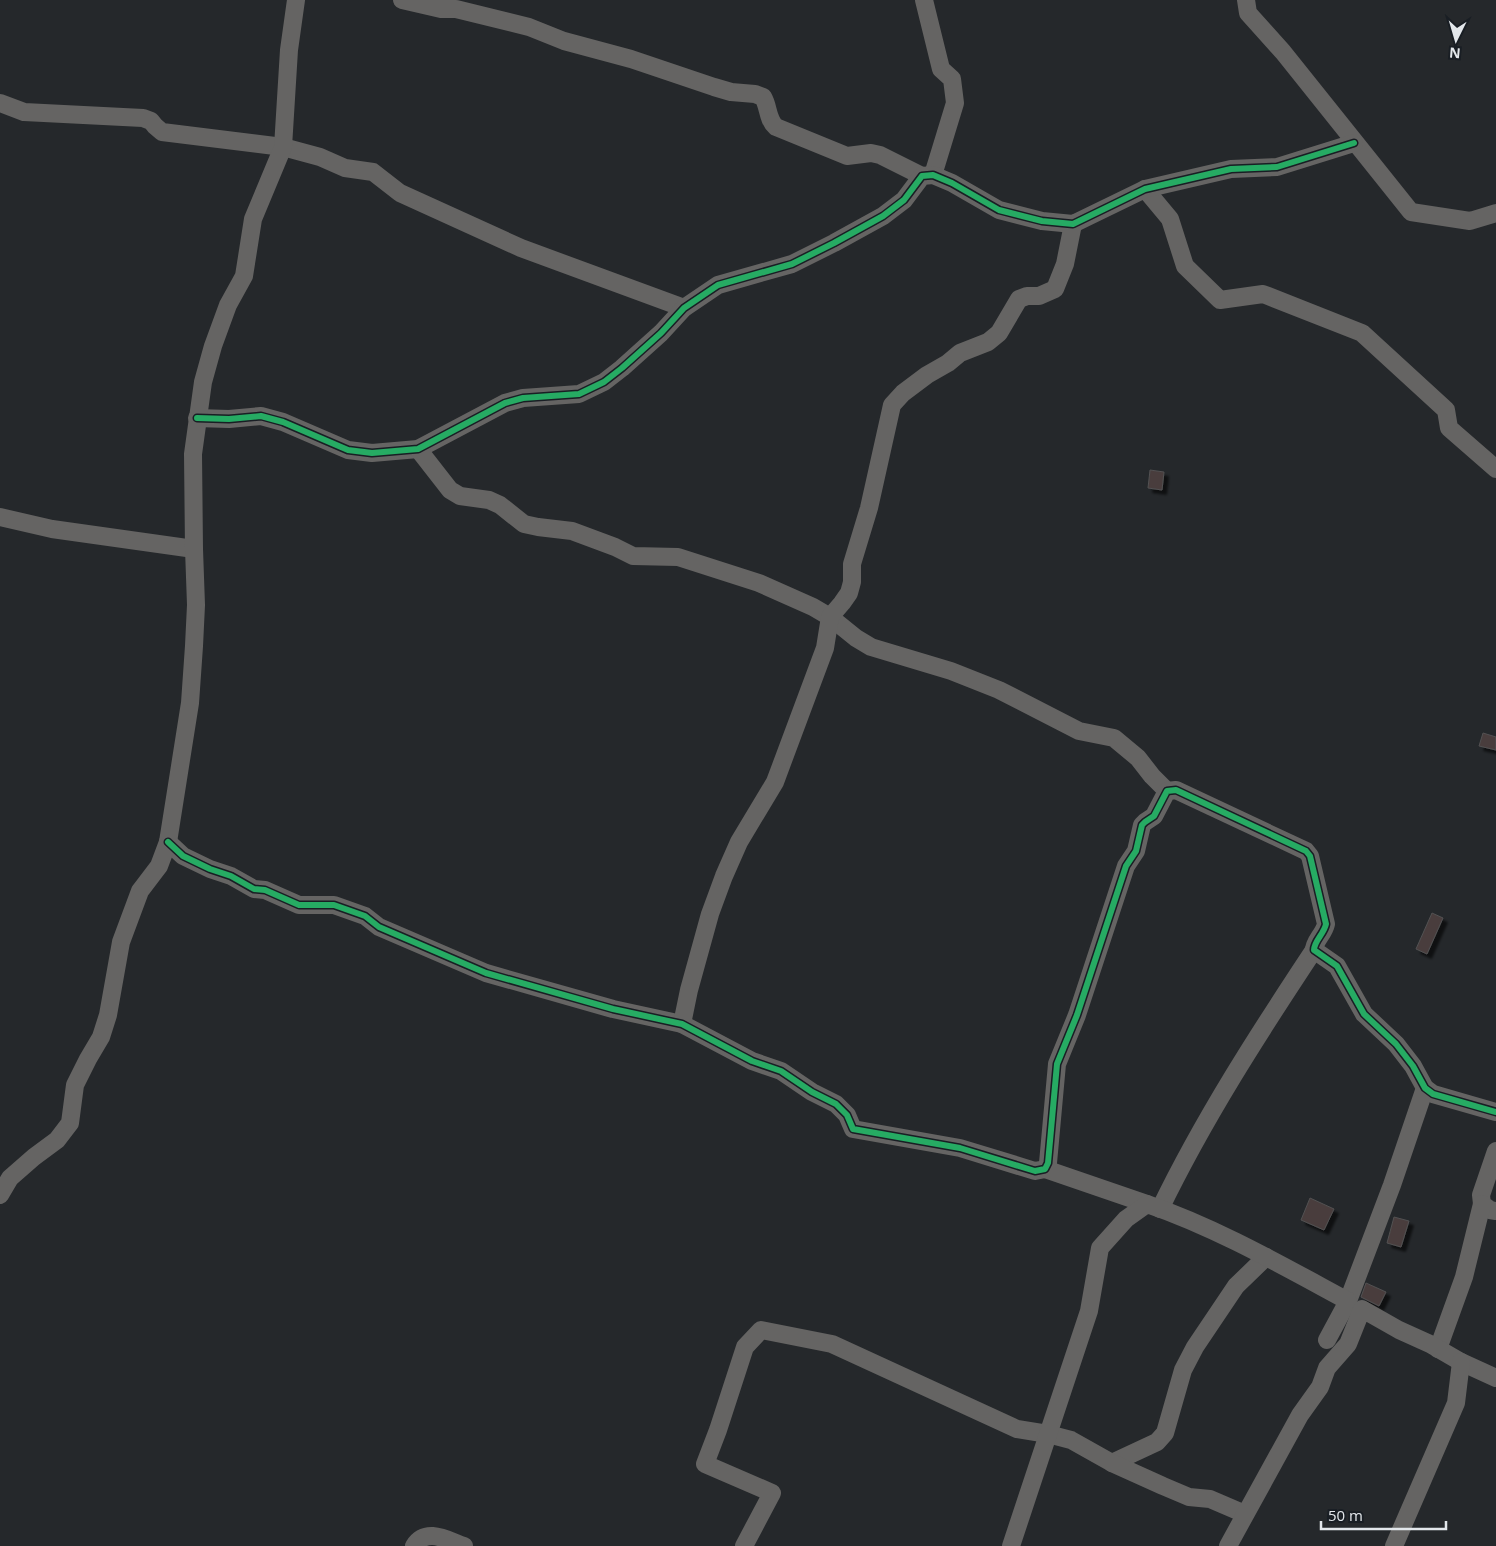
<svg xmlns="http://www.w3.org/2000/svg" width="1496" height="1546" font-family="'Open Sans',sans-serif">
<defs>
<filter id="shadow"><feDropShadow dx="4.5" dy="4.5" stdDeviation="1" flood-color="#0009"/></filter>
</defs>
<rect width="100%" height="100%" fill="#25282b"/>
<g fill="#493e3e" stroke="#525152" filter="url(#shadow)">
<polygon points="1150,470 1164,472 1162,490 1148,488"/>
<polygon points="1483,733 1496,737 1496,750 1479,746"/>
<polygon points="1432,913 1443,918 1427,954 1416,949"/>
<polygon points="1310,1198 1334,1209 1324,1230 1301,1220"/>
<polygon points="1394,1217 1409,1221 1401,1247 1387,1243"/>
<polygon points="1366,1283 1386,1292 1379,1306 1361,1297"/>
</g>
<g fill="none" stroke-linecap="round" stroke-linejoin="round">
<g stroke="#656463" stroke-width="18">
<path d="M402 0 441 9H456L529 27 564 41 631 59 714 87 731 92 755 94 763 97C769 107 767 119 776 127L847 156 871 153 880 155 922 176"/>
<polyline points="924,0 941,69 952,79 955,103 933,175"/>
<polyline points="1246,0 1248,13 1283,52 1411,212 1470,221 1496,213"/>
<polyline points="0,103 24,112 143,118 151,121 155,126 162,132 283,147 320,157 345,168 373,172 400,193 521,248 684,308"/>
<polyline points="1145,189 1170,219 1185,266 1220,300 1263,294 1362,333 1446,410 1449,428 1496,469"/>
<polyline points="197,418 229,419 261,416 283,422 348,450 372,453 418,449 505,403 523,398 579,394 604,382 622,368 661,333 684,308 718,285 792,264 834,243 883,216 904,200 922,176 933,175 952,183 999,210 1042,221 1073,224 1145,189 1231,169 1277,167 1354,143"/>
<polyline points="418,449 450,490 460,496 489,500 500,505 524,524 538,527 572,531 615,547 633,556 678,557 759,583 813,607 830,617 856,638 871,647 951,671 999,690 1079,731 1114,738 1138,758 1152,776 1167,791"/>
<polyline points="0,517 52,529 194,549"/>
<path d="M168 842 183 856 210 869 231 876 254 889 265 890 299 905H334L365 916 379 927 486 973 613 1009 682 1024 752 1061 781 1071 812 1092 836 1104 847 1115 853 1129 960 1148 1035 1171 1045 1169 1048 1163 1057 1064 1077 1015 1126 866 1136 851 1142 825 1145 822 1154 816 1167 791 1176 790 1306 851 1310 856 1326 924C1324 934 1314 941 1314 950L1337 966 1364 1014 1396 1044 1413 1066 1425 1088 1433 1094 1496 1112"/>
<polyline points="682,1024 689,990 710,914 724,876 739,842 775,782 825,648 830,617 842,603 849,593 852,582 852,564 869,508 892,405 903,393 927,375 948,363 960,353 988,342 999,333 1019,299 1027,296 1039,296 1055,289 1065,264 1073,224"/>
<polyline points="1496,1151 1481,1195 1482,1204 1490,1210 1496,1211"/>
<polyline points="1045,1169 1147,1204"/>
<polyline points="0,1195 10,1178 34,1157 57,1140 70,1123 75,1085 88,1059 101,1037 108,1015 121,942 140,891 159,866 168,842 190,703 194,646 196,605 194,549 193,454 203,382 213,346 228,305 244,276 253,219 283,147 289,50 296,0"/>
<path d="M1160 1209C1204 1118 1259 1033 1314 950"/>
<polyline points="1348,1301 1392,1185 1425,1088"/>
<polyline points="1438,1349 1464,1277 1482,1204"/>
<polyline points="1112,1463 1157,1442 1165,1433 1183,1370 1195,1347 1236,1286 1266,1257"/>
<path d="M414 1546C426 1527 447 1540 464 1546"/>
<polyline points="744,1546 772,1493 705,1464 718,1430 745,1347 761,1330 832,1344 1017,1429 1048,1434 1071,1440 1112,1463 1163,1486 1189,1497 1210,1499 1245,1514"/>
<path d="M1011 1546 1089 1311 1100 1248 1126 1219 1147 1204C1217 1228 1283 1266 1348 1301L1327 1340"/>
<polyline points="1228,1546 1300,1415 1320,1387 1327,1368 1348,1344 1362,1309 1399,1330 1430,1344 1461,1362 1496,1378"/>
<polyline points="1394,1546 1456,1403 1461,1362"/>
</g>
<defs>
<g id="cycleway">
<polyline points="197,418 229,419 261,416 283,422 348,450 372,453 418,449 505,403 523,398 579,394 604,382 622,368 661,333 684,308 718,285 792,264 834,243 883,216 904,200 922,176 933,175 952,183 999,210 1042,221 1073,224 1145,189 1231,169 1277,167 1354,143"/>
<path d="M168 842 183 856 210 869 231 876 254 889 265 890 299 905H334L365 916 379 927 486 973 613 1009 682 1024 752 1061 781 1071 812 1092 836 1104 847 1115 853 1129 960 1148 1035 1171 1045 1169 1048 1163 1057 1064 1077 1015 1126 866 1136 851 1142 825 1145 822 1154 816 1167 791 1176 790 1306 851 1310 856 1326 924C1324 934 1314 941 1314 950L1337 966 1364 1014 1396 1044 1413 1066 1425 1088 1433 1094 1496 1112"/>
</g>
</defs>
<use href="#cycleway" stroke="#191e24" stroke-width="9"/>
<use href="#cycleway" stroke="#26ab63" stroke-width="6"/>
</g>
<g transform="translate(1456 40) rotate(185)" stroke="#191e24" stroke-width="4" paint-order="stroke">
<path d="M0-4L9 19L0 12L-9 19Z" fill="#e3e7eb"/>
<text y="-8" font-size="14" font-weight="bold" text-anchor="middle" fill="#e3e7eb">N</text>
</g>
<path d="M1321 1521v8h125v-8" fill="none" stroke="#e3e7eb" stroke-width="2.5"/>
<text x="1328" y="1521" font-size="15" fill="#e3e7eb" stroke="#191e24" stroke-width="4" paint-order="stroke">50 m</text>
</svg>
